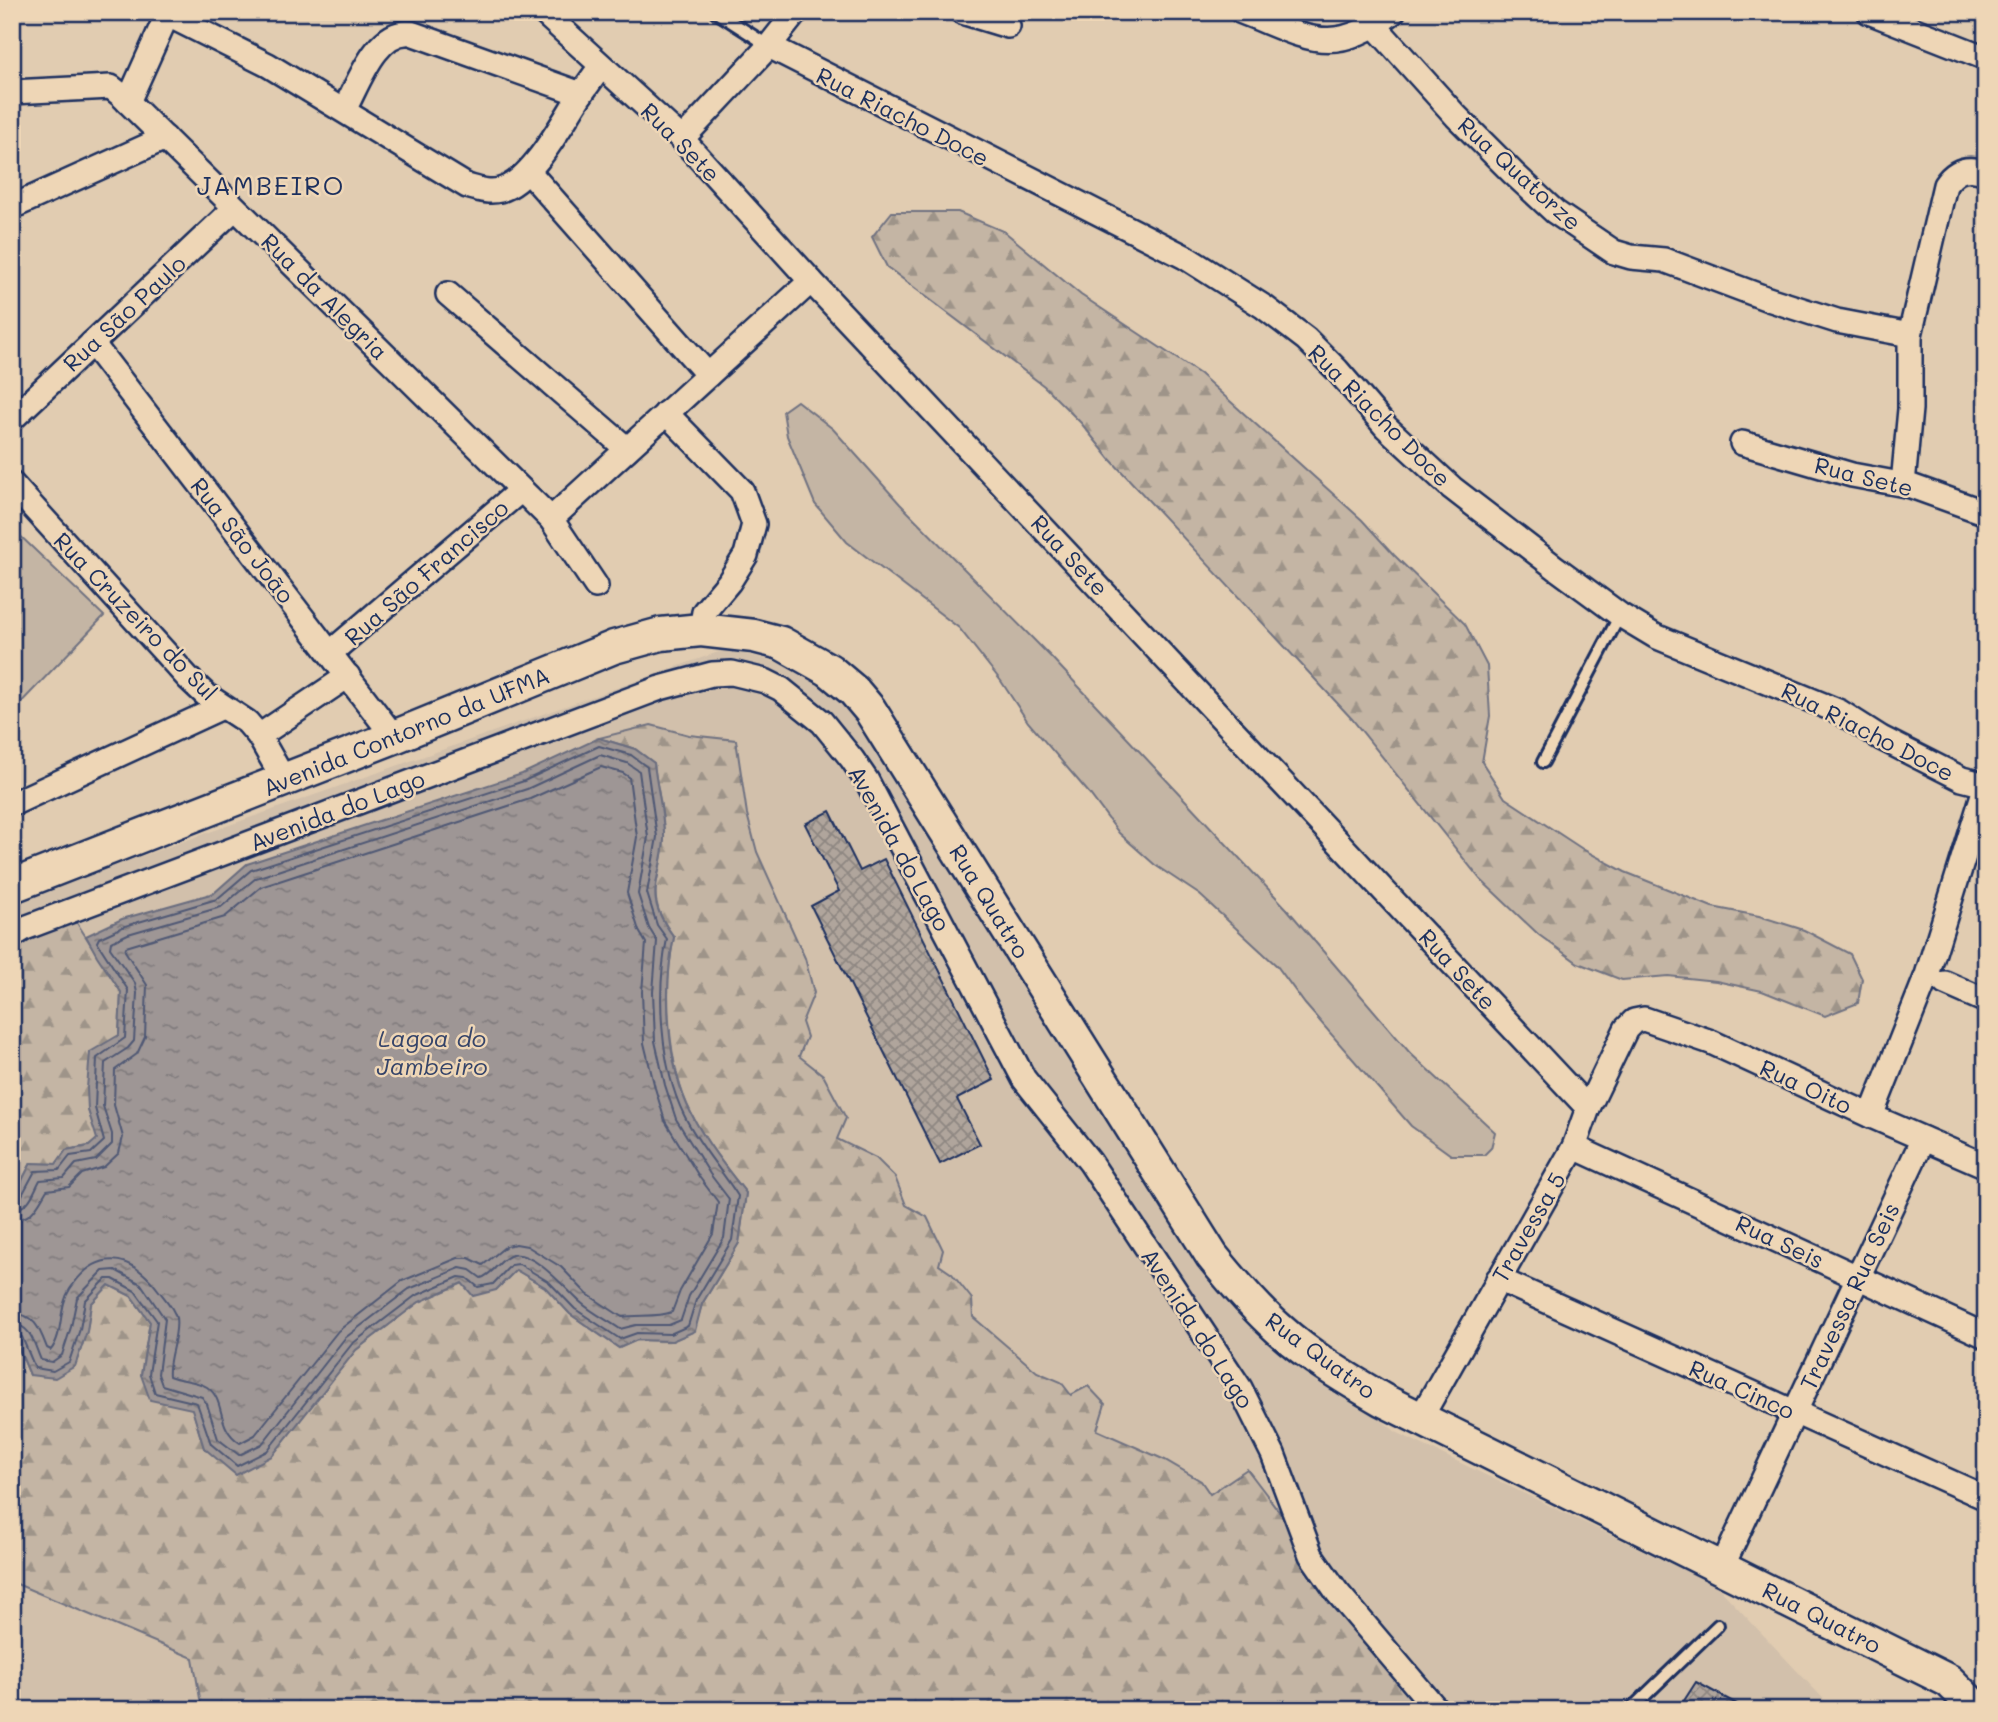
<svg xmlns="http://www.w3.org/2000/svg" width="1998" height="1722" font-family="Mali,sans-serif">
<defs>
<pattern id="forest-firs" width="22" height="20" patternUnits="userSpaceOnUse" patternTransform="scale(1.75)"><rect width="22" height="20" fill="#c4b5a4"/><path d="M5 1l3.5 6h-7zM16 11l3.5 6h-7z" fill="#9e9489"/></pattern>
<pattern id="water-ripples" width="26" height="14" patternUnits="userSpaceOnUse" patternTransform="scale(1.75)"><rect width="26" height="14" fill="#9e9695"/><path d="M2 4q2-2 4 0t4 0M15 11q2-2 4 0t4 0" fill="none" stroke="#807b7d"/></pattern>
<pattern id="building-cross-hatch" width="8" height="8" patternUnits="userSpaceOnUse" patternTransform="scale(1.75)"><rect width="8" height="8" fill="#b0a59c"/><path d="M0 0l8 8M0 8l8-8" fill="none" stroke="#8e8782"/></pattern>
</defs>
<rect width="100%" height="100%" fill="#e1ccb1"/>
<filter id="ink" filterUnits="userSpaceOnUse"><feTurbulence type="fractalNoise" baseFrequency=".0143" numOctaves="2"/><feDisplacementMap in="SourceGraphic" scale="14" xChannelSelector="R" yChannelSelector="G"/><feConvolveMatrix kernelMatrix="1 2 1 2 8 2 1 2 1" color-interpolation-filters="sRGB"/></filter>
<g filter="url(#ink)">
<polygon fill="#d2c0ab" points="727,649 813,672 880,731 1285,1341 1396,1432 1717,1586 1834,1710 12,1710 12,902"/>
<g fill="#c4b5a4" stroke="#707281" stroke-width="2">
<polygon points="797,401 833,429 900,504 1051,657 1187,802 1287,909 1410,1053 1495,1132 1491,1148 1484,1155 1451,1155 1411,1126 1305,1004 1277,966 1200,895 1155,865 1119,833 1089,793 1028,722 1001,681 959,628 847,542 815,504 787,436 783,411"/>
<polygon points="12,528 104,616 12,712"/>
</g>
<g fill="url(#forest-firs)" stroke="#707281" stroke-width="2">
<polygon points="892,212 958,212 1005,232 1081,295 1200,374 1362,520 1394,555 1465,624 1487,666 1490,716 1482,762 1505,798 1584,850 1625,872 1712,907 1759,916 1804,930 1850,954 1862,979 1858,1003 1825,1016 1762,991 1716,981 1668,976 1622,980 1578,963 1539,935 1480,879 1352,719 1110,459 1081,423 1044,386 887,267 872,237"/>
<path d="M651 725 689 735 736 740 747 814 757 852 805 958 814 993 802 1022 807 1037 799 1056 823 1075 846 1118 837 1139 876 1158 895 1177 906 1205 927 1217 943 1250 939 1265 952 1274 972 1299 973 1317 1037 1372 1061 1382 1071 1395 1088 1386 1105 1404 1097 1430 1165 1460 1201 1481 1210 1494 1247 1469 1430 1710H202L193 1658 12 1582V1332L30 1375 75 1366 87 1331 91 1304 109 1285 131 1296 150 1322 141 1375 192 1408 204 1448 272 1456 356 1350 419 1302 463 1283 496 1290 516 1270 545 1287 570 1314 619 1348 637 1340 672 1341 694 1331 702 1304 739 1243 746 1193C726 1168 705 1142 691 1113 667 1066 663 987 674 937 642 894 661 884 664 839 665 818 656 785 654 763L635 749 599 738Z"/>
<polygon points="72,915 121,992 119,1035 88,1110 98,1139 89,1146 66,1150 56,1164 31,1163 12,1199 12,948"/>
</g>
<path fill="url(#water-ripples)" stroke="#6a6d7f" stroke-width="2" d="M599 738 635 749 654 763C656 785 665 818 664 839 661 883 641 894 674 937 663 988 666 1065 691 1113 705 1141 726 1168 746 1193L739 1243 702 1304 695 1331 672 1341 637 1340 619 1348 570 1314 545 1287 516 1270 496 1290 473 1296 462 1283 419 1302 356 1350 272 1456 236 1475 204 1448 192 1409 150 1400 141 1375 150 1322 131 1296 109 1285 91 1304 87 1331 75 1366 55 1378 30 1375 12 1332V1200L31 1163 56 1164 66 1150 89 1146 97 1139 88 1110 87 1088 90 1052 119 1035 121 992 97 956 86 936 122 919 214 893 247 864 522 774Z"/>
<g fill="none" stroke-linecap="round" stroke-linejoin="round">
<g stroke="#4f5874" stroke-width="2">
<path d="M12 1201 21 1197 35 1171 59 1170 70 1156 91 1153 104 1141 95 1108 97 1058 125 1038 128 990 97 942 99 938 125 926 217 899 251 870 524 781 599 746 631 755 647 767 657 837 647 893 657 925 667 939C656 992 660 1066 684 1115 698 1144 721 1169 738 1196L732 1240 696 1300 688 1326 670 1334 637 1333 620 1339 575 1309 549 1282 519 1264 511 1265 493 1284 478 1287 467 1278 459 1277 415 1296 352 1344 267 1451 237 1466 211 1444 197 1403 155 1393 149 1374 157 1321 135 1291 113 1279H106L85 1301 80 1329 69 1362 53 1371 35 1368 22 1337 12 1333"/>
<path d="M12 1210C30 1208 33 1193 40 1180L64 1178 76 1164 96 1160 112 1144V1134L103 1106 105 1063 128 1048 134 1041 137 993 135 983 110 948 111 942 128 934 221 907 256 878 527 789 600 755 627 763 639 771 648 837 638 894 649 928 657 941 653 992 655 1041 665 1085 676 1119 710 1174 729 1199 724 1238 689 1296 681 1320 669 1325H636L620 1329C607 1320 591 1312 579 1301 565 1288 533 1250 512 1255 499 1259 494 1274 481 1278L470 1270 460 1268 409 1289 345 1338 262 1444 239 1455 218 1439 207 1404 202 1397 162 1385 158 1374 165 1319 141 1284 115 1270 103 1271 77 1298 71 1327 62 1355 52 1362 41 1360C34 1345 32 1325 12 1324"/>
<path d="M12 1220C33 1219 37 1206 47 1190L69 1187 82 1174 104 1167 119 1153 123 1137 114 1105 115 1070 137 1054 145 1037 147 985 125 951 126 947 225 917 261 887 530 799 601 767 623 773 629 777 637 837 627 893 639 931 646 943 642 992 644 1043 655 1088 665 1121 700 1178 718 1202 713 1234 680 1291 672 1312C657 1318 637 1314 622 1317L587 1294 561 1267 527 1246 516 1244 506 1246 483 1265 469 1258H458L402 1281 338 1331 255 1435 240 1443C215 1427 227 1401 207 1387 196 1380 181 1381 169 1376 167 1357 179 1337 176 1318 174 1308 165 1299 159 1291 131 1253 97 1248 70 1289 58 1307 64 1333 51 1350L47 1348C40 1330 35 1314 12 1313"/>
</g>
</g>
<g fill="url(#building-cross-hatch)" stroke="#1b2f5e" stroke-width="2">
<polygon points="830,811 860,871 884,859 994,1080 957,1099 980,1144 940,1164 811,906 839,891 805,824"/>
<polygon points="1696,1682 1748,1710 1678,1710"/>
</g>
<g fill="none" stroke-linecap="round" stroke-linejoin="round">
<defs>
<g id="service">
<polyline points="716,12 769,46"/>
<polyline points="1543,762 1620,615"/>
<polyline points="1630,1710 1718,1625"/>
</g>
<g id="minor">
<path d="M162 12 268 65 467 186C478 189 488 193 500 190 532 182 563 121 581 94"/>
<polyline points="543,12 682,139 811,281 1588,1108"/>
<polyline points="962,12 1008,26"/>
<path d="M1242 12C1307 37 1331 59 1393 12"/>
<polyline points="1869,12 1986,58"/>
<polyline points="1375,26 1456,116 1513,173 1555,212 1614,252 1631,257 1664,260 1768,299 1837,321 1910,335"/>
<polyline points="769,46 1185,257 1264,307 1306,339 1337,370 1386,427 1452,488 1556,568 1620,615 1655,636 1840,712 1881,738 1962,779 1986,785"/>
<polyline points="12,92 111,87 121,95 551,519 596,586"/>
<polyline points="128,102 167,15"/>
<path d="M344 110C358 85 376 29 411 33L581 94 601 66"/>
<polyline points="682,139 769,46 796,12"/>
<polyline points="529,172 708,375"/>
<polyline points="12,207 165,138"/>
<polyline points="448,294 627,449"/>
<polyline points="92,343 394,737"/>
<polyline points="666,413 742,491 754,524 746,555 729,582 704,612 701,630"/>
<polyline points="12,419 235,208"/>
<polyline points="1742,443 1852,475 1911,486 1986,513"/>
<polyline points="12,484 189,679 206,695 247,722 259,736 284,780"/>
<path d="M1903 484 1910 409V335L1945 185C1956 169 1968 166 1986 173"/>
<polyline points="551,519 811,281"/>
<polyline points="330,653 521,490"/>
<polyline points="259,736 348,676"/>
<polyline points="12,804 222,707"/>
<polyline points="12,936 25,928 660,688 712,674 732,673 765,681 781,689 822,722 852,759 867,781 1024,1079 1090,1162 1240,1388 1273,1454 1311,1555 1337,1592 1437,1710"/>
<polyline points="1945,983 1986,1001"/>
<polyline points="1871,1116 1927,975 1986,785"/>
<polyline points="1574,1147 1986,1336"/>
<polyline points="1498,1279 1986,1498"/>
<polyline points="1420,1419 1574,1147 1588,1108 1626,1029 1634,1021 1644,1019 1711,1042 1871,1116 1986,1166"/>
<polyline points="1722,1567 1923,1139"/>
</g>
<path id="secondary" d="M12 886 394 737 614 647 661 634 701 630 754 636 781 643 829 670 854 691 870 710 1212 1256C1233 1282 1254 1307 1279 1329 1310 1357 1347 1379 1383 1400L1949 1681 1978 1710"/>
</defs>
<use href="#service" stroke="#1b2f5e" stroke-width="16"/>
<use href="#minor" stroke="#1b2f5e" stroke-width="28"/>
<use href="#secondary" stroke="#1b2f5e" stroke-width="37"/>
<use href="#service" stroke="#eed6b6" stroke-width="10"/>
<use href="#minor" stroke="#eed6b6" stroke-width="23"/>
<use href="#secondary" stroke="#eed6b6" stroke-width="32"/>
</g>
</g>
<g text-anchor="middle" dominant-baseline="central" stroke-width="5" stroke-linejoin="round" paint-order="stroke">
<g font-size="23" fill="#1b2f5e" stroke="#eed6b6">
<text transform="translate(903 116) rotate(27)">Rua Riacho Doce</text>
<text transform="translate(681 142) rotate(45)">Rua Sete</text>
<text transform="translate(1520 173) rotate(42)">Rua Quatorze</text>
<text transform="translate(325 296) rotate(45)">Rua da Alegria</text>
<text transform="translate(124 313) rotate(-43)">Rua São Paulo</text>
<text transform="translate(1380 415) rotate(45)">Rua Riacho Doce</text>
<text transform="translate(1864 476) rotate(14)">Rua Sete</text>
<text transform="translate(243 540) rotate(52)">Rua São João</text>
<text transform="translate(1070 555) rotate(47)">Rua Sete</text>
<text transform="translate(426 572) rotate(-41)">Rua São Francisco</text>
<text transform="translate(136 616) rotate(46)">Rua Cruzeiro do Sul</text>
<text transform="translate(406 731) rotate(-22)">Avenida Contorno da UFMA</text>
<text transform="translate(1868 731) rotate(27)">Rua Riacho Doce</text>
<text transform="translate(337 810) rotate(-21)">Avenida do Lago</text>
<text transform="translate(900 848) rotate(61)">Avenida do Lago</text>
<text transform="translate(990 901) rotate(58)">Rua Quatro</text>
<text transform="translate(1458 969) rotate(47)">Rua Sete</text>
<text transform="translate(1806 1086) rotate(25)">Rua Oito</text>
<text transform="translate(1528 1227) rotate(-60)">Travessa 5</text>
<text transform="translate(1780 1241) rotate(25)">Rua Seis</text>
<text transform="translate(1849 1296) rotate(-65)">Travessa Rua Seis</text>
<text transform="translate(1198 1328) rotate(57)">Avenida do Lago</text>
<text transform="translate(1321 1355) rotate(36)">Rua Quatro</text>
<text transform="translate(1742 1389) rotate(24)">Rua Cinco</text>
<text transform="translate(1822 1617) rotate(27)">Rua Quatro</text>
</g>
<g font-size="24" font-style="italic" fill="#354469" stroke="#eed6b6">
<text x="432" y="1037">Lagoa do<tspan x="432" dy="28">Jambeiro</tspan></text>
</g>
<g font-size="26" letter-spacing="2" fill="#1b2f5e" stroke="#eed6b6">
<text x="271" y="185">JAMBEIRO</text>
</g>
</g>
<rect width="1998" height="1722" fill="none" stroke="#eed6b6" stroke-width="42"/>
<rect x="21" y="21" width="1956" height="1680" fill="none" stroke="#1b2f5e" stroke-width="2.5" filter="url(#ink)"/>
</svg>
